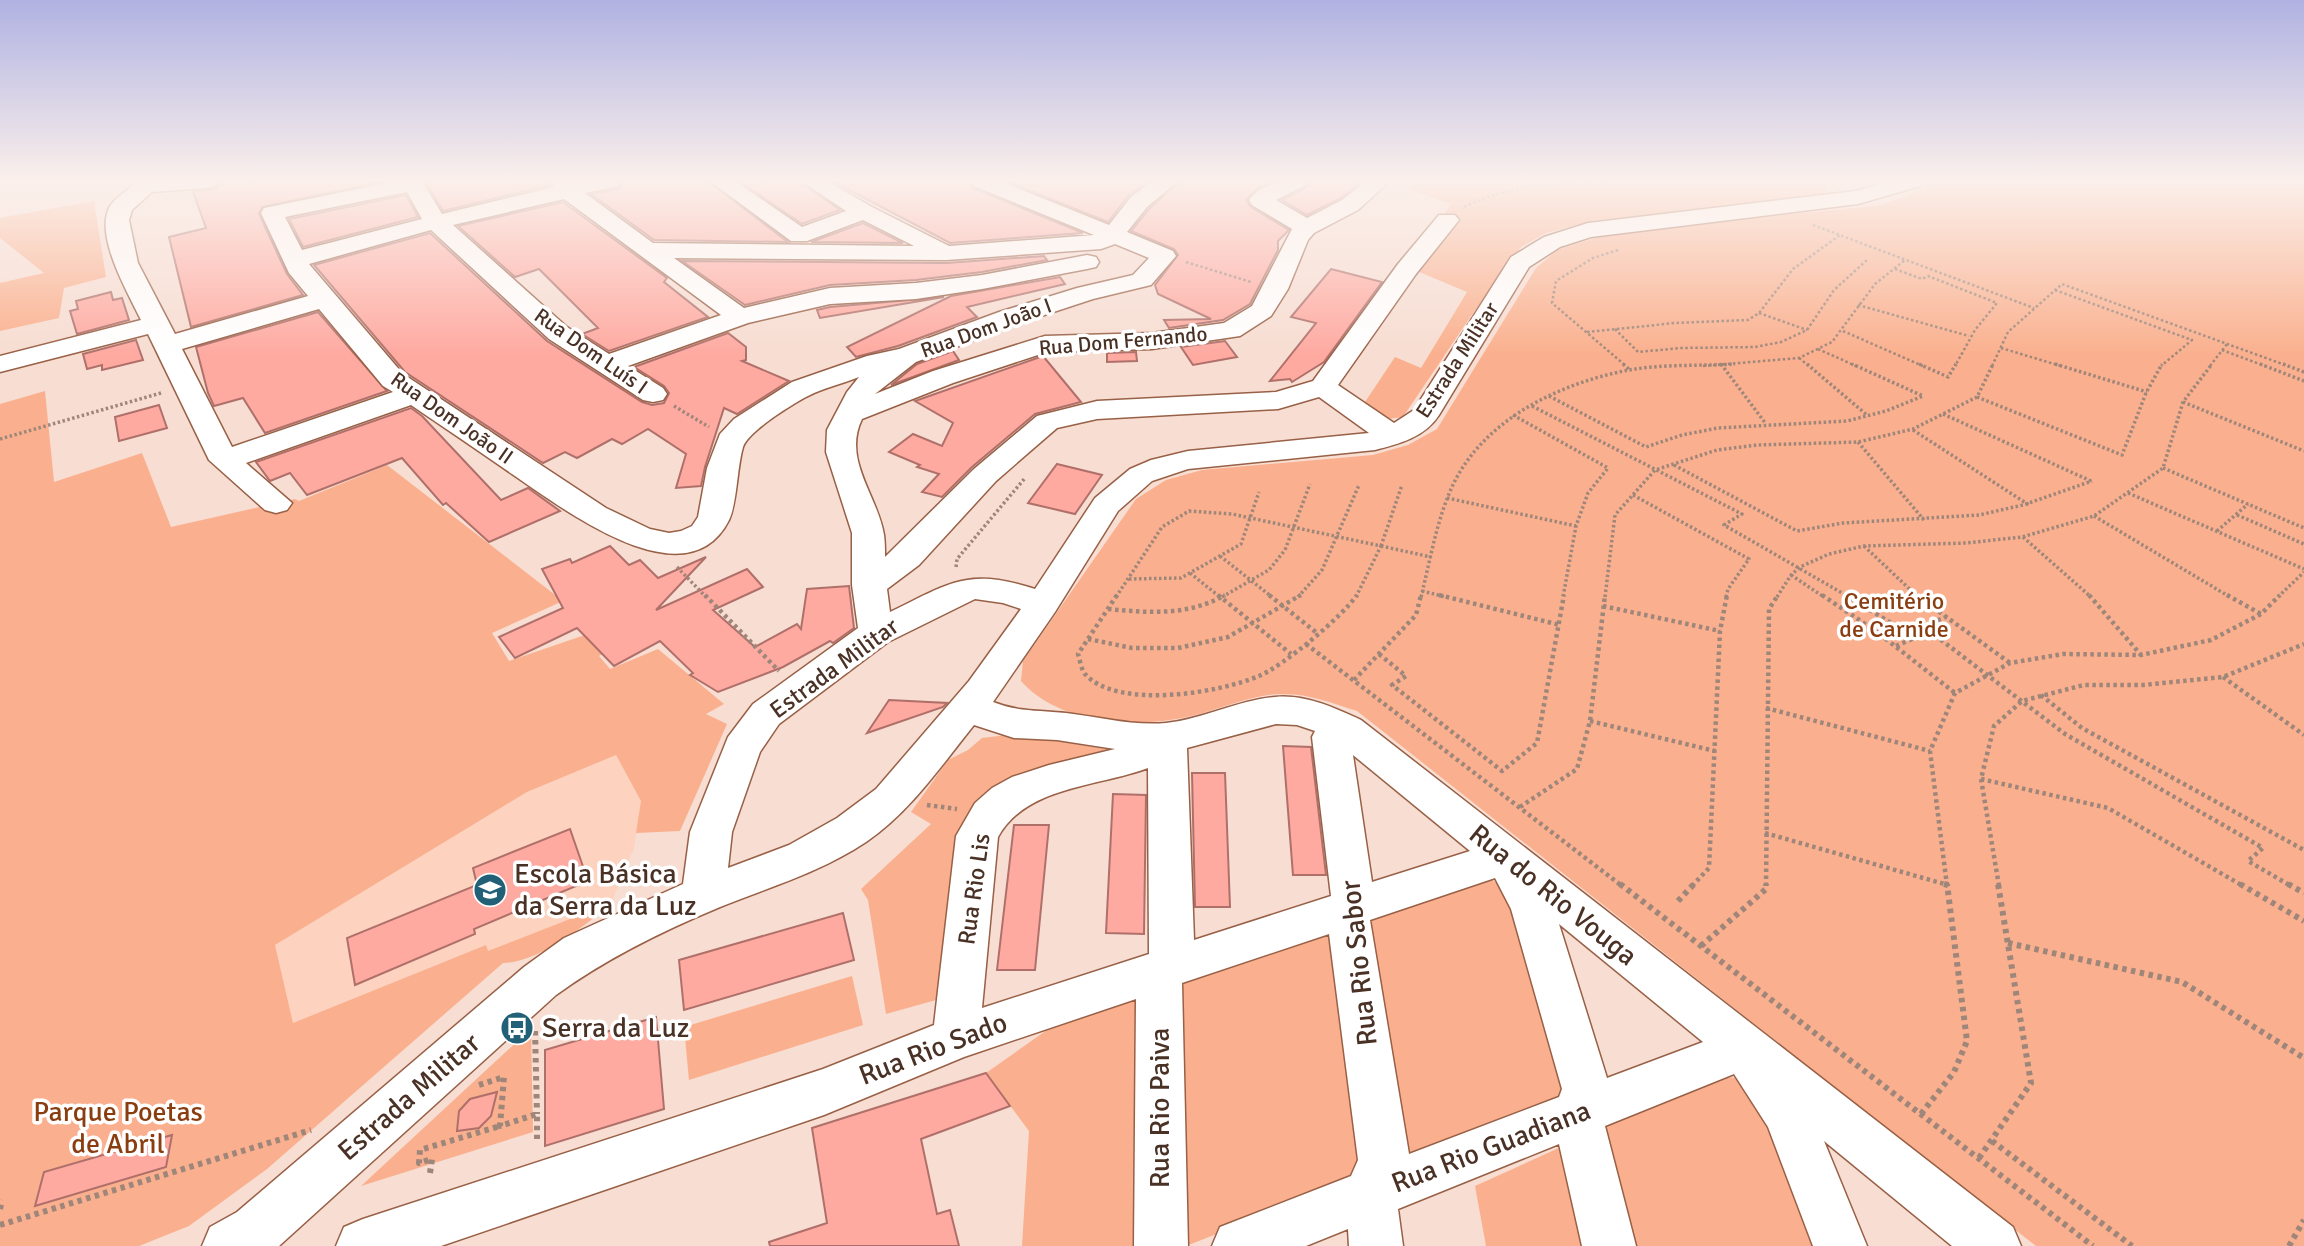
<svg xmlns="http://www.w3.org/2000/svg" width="2304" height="1246" font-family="Signika,sans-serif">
<rect width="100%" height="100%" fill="#f7ddd2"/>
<polygon fill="#fdd2be" points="616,755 641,801 634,848 611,903 487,952 486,945 293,1023 275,945 527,792"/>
<g fill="#fab08e">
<polygon points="1420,181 1826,181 1827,193 1798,200 1596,220 1546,233 1521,247 1471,316 1403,417 1387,419 1365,402 1395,357 1421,368 1467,292 1417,271 1455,225 1444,214 1451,204 1406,189"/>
<path d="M1936 181H2304V1246H2036L1357 711C1332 703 1307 693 1280 694 1253 694 1218 710 1191 716 1137 729 1060 725 1021 681L1023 661 1136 499 1166 480 1202 470 1373 455 1408 445 1437 429 1536 268 1557 250 1614 232 1881 205 1907 196Z"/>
<polygon points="94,201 106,277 64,288 59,318 0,331 0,283 44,273 0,238 0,218"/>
<path d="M45 391 54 482 142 453 171 527 295 499 299 501 387 465 563 601 492 633 509 661 611 626 629 636 599 656 610 669 658 649 724 704 706 714 727 724 680 831 636 833 641 801 616 755 527 792 275 945 293 1023 486 945 488 951 611 903C587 925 537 963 503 963L267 1169 189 1226 139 1246H0V404Z"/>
<polygon points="1015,734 1117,751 994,795 951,981 936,1000 886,1014 868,900 861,889 931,824 911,812 948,760 968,750 982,738"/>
<polygon points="1492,880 1532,907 1586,1089 1186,1246 1022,1246 1029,1131 986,1073 1057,1023"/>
<polygon points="852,976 863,1025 689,1080 684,1027"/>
<polygon points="531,1032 533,1132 361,1186 522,1037"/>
<polygon points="1716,1077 1742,1078 1840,1246 1486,1246 1475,1186"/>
</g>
<g fill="#feaaa1" stroke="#b0706a" stroke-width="2">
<polygon points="221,181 385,181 262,207 259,214 287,274 303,295 191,327 169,237 206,228 193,192 216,189"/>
<polygon points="425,181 547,181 550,185 443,211"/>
<polygon points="624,181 708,181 788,242 654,240 591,194 619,189"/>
<polygon points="739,181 799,181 840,210 802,224"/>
<polygon points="832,181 968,181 973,188 1083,233 950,243"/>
<polygon points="1006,181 1149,181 1129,195 1108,222"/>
<polygon points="1180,181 1277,181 1259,187 1246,200 1251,207 1289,230 1278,241 1278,250 1250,304 1223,320 1169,328 1164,320 1211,319 1158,294 1155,285 1178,255 1174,249 1131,231 1149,209"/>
<polygon points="1310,181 1362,181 1341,198 1307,215 1282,200 1305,188"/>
<polygon points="406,195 418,217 303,247 289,219"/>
<polygon points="563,202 667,278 664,282 708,317 609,351 582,334 598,328 539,269 515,277 458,226"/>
<polygon points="863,223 903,243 811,242"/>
<polygon points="430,233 547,341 642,402 652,405 664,403 669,393 664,386 634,367 728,333 746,347 746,360 742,361 789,381 737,414 724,408 705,467 701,486 676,488 686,454 648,429 622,444 612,439 577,458 565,452 543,463 405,372 314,265"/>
<polygon points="1044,256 1047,260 982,272 916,280 830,285 745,305 682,261 946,263"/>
<polygon points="1331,269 1382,282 1324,362 1292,382 1290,379 1270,381 1316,323 1291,317"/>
<polygon points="1060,277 1065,284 967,307 977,317 898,346 856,357 847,347 951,296"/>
<polygon points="111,292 113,300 122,298 129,320 77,334 70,311 78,309 76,301"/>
<polygon points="944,297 820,318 817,310 830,307"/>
<polygon points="318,312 387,391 265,433 243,398 214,406 208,393 196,347"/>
<polygon points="136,340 143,360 102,370 102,365 87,369 83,354"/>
<polygon points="1225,341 1237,357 1193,365 1181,347"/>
<polygon points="953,351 959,360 891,385 917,364"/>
<polygon points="1136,352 1137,361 1107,362 1107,353"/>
<polygon points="1043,356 1081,402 1035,414 972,467 942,497 922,492 939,474 917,467 920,465 889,452 913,434 942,446 953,423 915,401"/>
<polygon points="159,405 167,428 119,441 115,417"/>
<polygon points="411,408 422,416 501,500 528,488 560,511 489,542 446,503 443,505 402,458 307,495 290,473 270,481 256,462"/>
<polygon points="1057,464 1102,475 1075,514 1028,503"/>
<polygon points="610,546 629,565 640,560 658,578 706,557 656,610 747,569 763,587 713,610 755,647 797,624 801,629 807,589 849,586 854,628 833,643 830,641 783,667 718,692 690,675 693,673 660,641 614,666 577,628 515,658 499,637 563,608 542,569 570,559 572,563"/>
<polygon points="889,700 947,703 943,707 867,733"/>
<polygon points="1283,746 1311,747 1326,875 1293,875"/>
<polygon points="1192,773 1225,773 1230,907 1195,907"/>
<polygon points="1113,794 1146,795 1144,934 1106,933"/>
<polygon points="1014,825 1049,825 1035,970 997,970"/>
<polygon points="570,829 588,881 474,929 475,934 355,985 347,938 477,885 473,868"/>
<polygon points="843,913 854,960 684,1010 679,960"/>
<polygon points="656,1017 664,1109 545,1146 545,1050"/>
<polygon points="986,1073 1010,1106 921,1139 937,1214 950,1210 959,1246 770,1246 769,1242 827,1223 812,1128"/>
<polygon points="497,1092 491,1116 479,1128 457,1131 459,1111 470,1099"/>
<polygon points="172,1135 166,1167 35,1206 44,1172"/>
</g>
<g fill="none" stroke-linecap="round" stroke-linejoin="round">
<defs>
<path id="minor" d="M136 181H218L215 186 207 188 152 192 132 210 129 220 138 263 175 334 308 296 289 273 261 213 264 208 397 181H422L442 214 554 187 550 181H572L573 183 621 181 618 186 585 193 653 243 914 246 863 220 807 241H791L710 181H735L802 227 846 211 801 181H827L872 207 949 246 1094 235 974 186 971 181H1000L1109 225 1131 197 1153 181H1178L1147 207 1127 232 1173 251 1176 256 1151 285 1093 299 1017 324 916 362 875 394 933 371 1045 336 1152 333 1224 323 1252 306 1292 229 1252 205 1249 200C1261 182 1287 181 1307 181L1304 186 1276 200 1307 218 1342 200 1366 181H1390L1358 210 1314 233 1308 240 1288 289 1271 316 1240 336 1152 349 1047 352 953 383 862 419C842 460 878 496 884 535 885 542 885 550 885 557L974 469 1037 416 1097 401 1276 392 1313 381 1398 264 1439 215H1455L1459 220 1416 274 1338 385 1394 423 1414 410 1511 257 1544 237 1588 223 1856 191 1890 181H1923L1920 186 1858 204 1591 237 1560 247 1529 267 1439 415C1425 437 1399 444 1375 450L1188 469 1152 481 1118 511 1055 612 993 702C1018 712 1040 710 1066 713 1099 717 1133 726 1166 723 1204 719 1238 700 1275 697 1305 694 1335 708 1361 720L2013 1227 2021 1246H1952L1824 1141 1867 1246H1813L1768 1127 1734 1074 1605 1126 1636 1246H1582L1559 1144 1398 1209 1403 1246H1349L1348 1229 1306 1246H1212L1220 1227 1351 1176 1358 1160 1329 934 1182 983 1188 1246H1134L1136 999 964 1057 824 1115 441 1246H336L344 1227 363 1219 823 1069 934 1025 956 836 975 803 992 788 1012 777 1049 765 1115 749 1057 740 1014 738 974 725C941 766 910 812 866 842 821 872 770 887 720 907 662 931 607 958 556 995L279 1246H202L210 1227 237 1212 524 967 564 938 683 884 690 832 728 737 753 704 858 628 852 585V533L826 452 827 430 847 392 859 377C844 383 828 387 814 393 798 400 748 431 743 447 737 467 737 504 729 520 686 605 560 506 512 474 479 451 445 428 411 405L246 463 292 503 287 510 276 513 265 510 209 460 148 334 0 372V356L141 320C128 293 95 237 109 208 115 196 130 191 136 181ZM407 192 422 219 302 250 285 217ZM564 199 721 315 609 354 567 327 453 225ZM431 230 549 339 643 400 653 402 663 400 667 394 663 388 628 366 748 323 830 304 916 299 982 289 1087 269 1096 267 1099 262 1096 257 1087 255 982 275 916 283 830 288 744 308 674 258 946 260 1101 249 1115 244 1149 258 1133 275 1077 288 999 312 899 349 867 356 792 382 734 419 720 434 707 468 698 517 692 526 681 531 669 533 650 529 606 508 403 374 309 264ZM319 309 383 386 393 392 232 447 182 349ZM1319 397 1369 433 1188 451 1151 460 1130 469 1095 498 1035 589C968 567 950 583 890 612L887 589 919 565 996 481 1057 428 1097 419 1278 409ZM975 599 1003 603 1021 609 969 681 876 789 837 818 789 845 728 868 732 832 760 752 779 724 888 642ZM1276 724 1297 725 1315 731 1312 737 1331 896 1194 940 1187 748ZM1353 755 1470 851 1372 882ZM1148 768 1149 954 982 1008 998 837C1026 786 1098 787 1148 768ZM1495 878 1511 909 1562 1089 1559 1097 1409 1154 1370 920ZM1559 924 1703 1042 1607 1078Z"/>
</defs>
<use href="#minor" stroke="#986046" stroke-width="3"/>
<g stroke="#9f867a" stroke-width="2.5" stroke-dasharray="2.5 2.5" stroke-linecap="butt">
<path d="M1464 207C1523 177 1598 183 1663 181"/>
<polyline points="1813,225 2034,308"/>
<polyline points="1618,250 1593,258 1556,281 1552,303 1626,366"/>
<polyline points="1186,262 1251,282"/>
<polyline points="1895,269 1922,279 1928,276 1997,303 1975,330 1955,366"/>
<polyline points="2055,290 2192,340 2161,366"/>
<polyline points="1858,305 1969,336"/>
<polyline points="1759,313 1807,330"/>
<polyline points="1615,329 1638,352 1681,348 1755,347 1781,342 1807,330 1834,290 1867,260"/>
<polyline points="1843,331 1923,366"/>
<polyline points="1587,332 1675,323 1748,320 1759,313 1793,269 1840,235"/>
<polyline points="2001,348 2061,366"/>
<polyline points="1818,349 1856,366"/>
<polyline points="2222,350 2265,366"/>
<polyline points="1799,358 1809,366"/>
<polyline points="1721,364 1723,366"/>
<polyline points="1703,366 1799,358 1832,342 1875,284 1905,260"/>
<polyline points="1992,366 2008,332 2062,284 2288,366"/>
<polyline points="2210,366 2227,344"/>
</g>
<g stroke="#9f867a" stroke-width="3.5" stroke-dasharray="2.5 2.5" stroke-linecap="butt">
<polyline points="1623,364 1630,370"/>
<polyline points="1721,364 1766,424"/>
<polyline points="1807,364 1868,416"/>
<polyline points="1919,364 1948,377 1956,364"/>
<polyline points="2055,364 2147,392"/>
<polyline points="2260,364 2304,381"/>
<polyline points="2283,364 2304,372"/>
<polyline points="1549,396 1646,447 1682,435 1718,428 1847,421 1886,411 1923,396 1852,364"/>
<polyline points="1977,397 2122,455 2146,393 2162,364"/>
<polyline points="2183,402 2304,451"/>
<polyline points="674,406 709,427"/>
<polyline points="1532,406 1742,514 1724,525 1849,597"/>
<polyline points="1943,414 2091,481"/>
<polyline points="1513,415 1608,468 1588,493 1576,526 1563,597"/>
<polyline points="1913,430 2029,505"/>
<polyline points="0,439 161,393"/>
<polyline points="1858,442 1924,520"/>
<polyline points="1674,465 1797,531 1843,523 1979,515 2023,505 2092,481"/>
<polyline points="2163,468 2304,528"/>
<polyline points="2128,493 2304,569"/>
<polyline points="1633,495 1749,559 1728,589 1726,597"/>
<polyline points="1447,498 1576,526"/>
<polyline points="2237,515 2304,544"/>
<polyline points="2094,516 2230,597"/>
<polyline points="2217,531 2248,504"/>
<polyline points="2023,537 2091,597"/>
<polyline points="1381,546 1431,557"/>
<polyline points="1381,546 1402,485"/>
<polyline points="1864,546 1918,597"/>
<polyline points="1220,556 1272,597"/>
<polyline points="677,567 706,597"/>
<polyline points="956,567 957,559 1025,478"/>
<polyline points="1190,573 1220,597"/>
<polyline points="1791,575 1824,597"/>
<polyline points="1129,579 1181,578 1241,544 1259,492"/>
<polyline points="1422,591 1446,597"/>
<polyline points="1116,597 1162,527 1189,511 1232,514 1381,546"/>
<polyline points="1222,597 1269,570 1285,550 1310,484"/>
<polyline points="1298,597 1322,570 1359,485"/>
<polyline points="1356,597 1381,546"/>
<path d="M1421 597C1429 565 1435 530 1447 499 1474 424 1555 384 1629 370 1663 364 1701 366 1735 364"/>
<polyline points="1605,597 1615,515 1655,470 1717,450 1757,445 1858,442 1913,429 1977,397 1993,364"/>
<polyline points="1777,597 1791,575 1800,567 1829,554 1864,546 1966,543 2022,537 2094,516 2163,468 2183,402 2212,364"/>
<polyline points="2278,597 2304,572"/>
</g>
<g stroke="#9f867a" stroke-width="4.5" stroke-dasharray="3.5 3.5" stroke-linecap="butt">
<polyline points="705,595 779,671"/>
<path d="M1117 595 1078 654C1080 660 1081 669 1085 674 1117 710 1219 693 1259 676 1283 666 1342 617 1357 595"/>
<polyline points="1218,595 1291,654"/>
<polyline points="1269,595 1317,633"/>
<polyline points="1439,595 1560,625"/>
<polyline points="1822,595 1877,632 1955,693"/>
<polyline points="1846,595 1907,633 1946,617"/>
<polyline points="1916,595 2010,663"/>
<polyline points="2089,595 2141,655"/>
<polyline points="2227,595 2261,614"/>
<polyline points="1603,606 1720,631"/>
<path d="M1108 609C1149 613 1188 616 1225 595"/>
<polyline points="1924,627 2065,734 2263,848 2248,861 2291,886"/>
<polyline points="1088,639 1132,648 1178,648 1228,637 1301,595"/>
<polyline points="1306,644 1622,886"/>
<polyline points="1896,646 1912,639 1907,633"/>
<polyline points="1379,654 1406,676 1392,685 1502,771 1537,743 1564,595"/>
<polyline points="2223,677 2304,735"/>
<polyline points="1354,680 1416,615 1421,595"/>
<polyline points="2041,695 2082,728 2304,850"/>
<polyline points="1766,708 1930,751"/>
<polyline points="1590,721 1715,751"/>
<polyline points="1981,779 2108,808 2243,886"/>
<polyline points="927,805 957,809"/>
<polyline points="1520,807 1577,769 1590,721 1605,595"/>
<polyline points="1765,833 1948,885"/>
<polyline points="1692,886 1709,868 1720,631 1727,595"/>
<polyline points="1766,886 1769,609 1778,595"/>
<polyline points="1947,886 1930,751 1955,693 2010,663 2063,654 2141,655 2211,640 2261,614 2280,595"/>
<polyline points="1999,886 1981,779 1994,726 2022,701 2084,685 2143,685 2223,677 2304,644"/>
</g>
<g stroke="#9f867a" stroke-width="6" stroke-dasharray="4.5 4.5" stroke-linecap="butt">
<polyline points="1620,884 2093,1246"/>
<polyline points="1944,884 1948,885"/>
<polyline points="2240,884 2304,921"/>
<polyline points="2288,884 2304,893"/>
<polyline points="1678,901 1694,884"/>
<polyline points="2008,943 2182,982 2304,1058"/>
<polyline points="1701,946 1766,889 1766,884"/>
<polyline points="535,1031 537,1114"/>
<polyline points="479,1085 504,1077 500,1126 537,1114 537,1139"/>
<polyline points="1921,1114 1954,1072 1967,1041 1947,884"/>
<polyline points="1992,1141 2132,1246"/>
<polyline points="1979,1158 2031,1083 1998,884"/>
<polyline points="430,1173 432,1159 419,1163 420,1150 500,1126"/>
<polyline points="0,1209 2,1200"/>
<polyline points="0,1225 311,1130"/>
<polyline points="2289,1246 2304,1220"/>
</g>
<use href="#minor" fill="#fff" fill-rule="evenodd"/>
</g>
<linearGradient id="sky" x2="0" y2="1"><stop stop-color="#b0b2e2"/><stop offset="0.51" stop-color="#fbf0eb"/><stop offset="1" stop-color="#fbf0eb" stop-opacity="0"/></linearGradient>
<rect width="2304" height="355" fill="url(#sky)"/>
<defs>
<symbol id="school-disc" viewBox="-11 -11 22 22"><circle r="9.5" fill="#226077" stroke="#fff"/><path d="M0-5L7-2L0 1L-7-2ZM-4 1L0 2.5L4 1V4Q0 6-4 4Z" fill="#fff"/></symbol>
<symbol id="bus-disc" viewBox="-11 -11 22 22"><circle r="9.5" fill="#226077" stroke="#fff"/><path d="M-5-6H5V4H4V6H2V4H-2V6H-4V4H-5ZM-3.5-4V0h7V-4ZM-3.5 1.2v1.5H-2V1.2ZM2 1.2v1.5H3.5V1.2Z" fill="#fff"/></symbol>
</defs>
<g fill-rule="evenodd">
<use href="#school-disc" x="471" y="871" width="38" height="38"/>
<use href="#bus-disc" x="498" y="1009" width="38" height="38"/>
</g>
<g text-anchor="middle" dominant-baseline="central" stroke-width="7" stroke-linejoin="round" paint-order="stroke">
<g font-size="21" fill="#4a3125" stroke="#fff">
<text transform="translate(986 328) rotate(-20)">Rua Dom João I</text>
<text transform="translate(1123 341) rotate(-5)">Rua Dom Fernando</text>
<text transform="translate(591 351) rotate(35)">Rua Dom Luís I</text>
<text transform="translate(1457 360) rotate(-57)">Estrada Militar</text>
<text transform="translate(452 418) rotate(35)">Rua Dom João II</text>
</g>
<g font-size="24" fill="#8b3d10" stroke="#fff">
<text x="1894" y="601">Cemitério<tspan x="1894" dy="28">de Carnide</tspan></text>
</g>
<g font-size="24" fill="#4a3125" stroke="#fff">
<text transform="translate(834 668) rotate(-36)">Estrada Militar</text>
<text transform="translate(974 889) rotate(-82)">Rua Rio Lis</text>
</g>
<g font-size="28" fill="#4a3125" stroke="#fff" text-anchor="start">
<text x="514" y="874">Escola Básica<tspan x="514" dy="32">da Serra da Luz</tspan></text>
<text x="542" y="1028">Serra da Luz</text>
</g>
<g font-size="28" fill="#4a3125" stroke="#fff">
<text transform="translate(1553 895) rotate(39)">Rua do Rio Vouga</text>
<text transform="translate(1359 963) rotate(-96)">Rua Rio Sabor</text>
<text transform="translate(933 1049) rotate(-21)">Rua Rio Sado</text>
<text transform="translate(409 1097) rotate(-41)">Estrada Militar</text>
<text transform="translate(1160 1108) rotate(-90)">Rua Rio Paiva</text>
<text transform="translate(1491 1147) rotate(-21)">Rua Rio Guadiana</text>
</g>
<g font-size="28" fill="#8b3d10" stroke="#fff">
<text x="118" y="1112">Parque Poetas<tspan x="118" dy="32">de Abril</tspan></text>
</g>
</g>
</svg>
